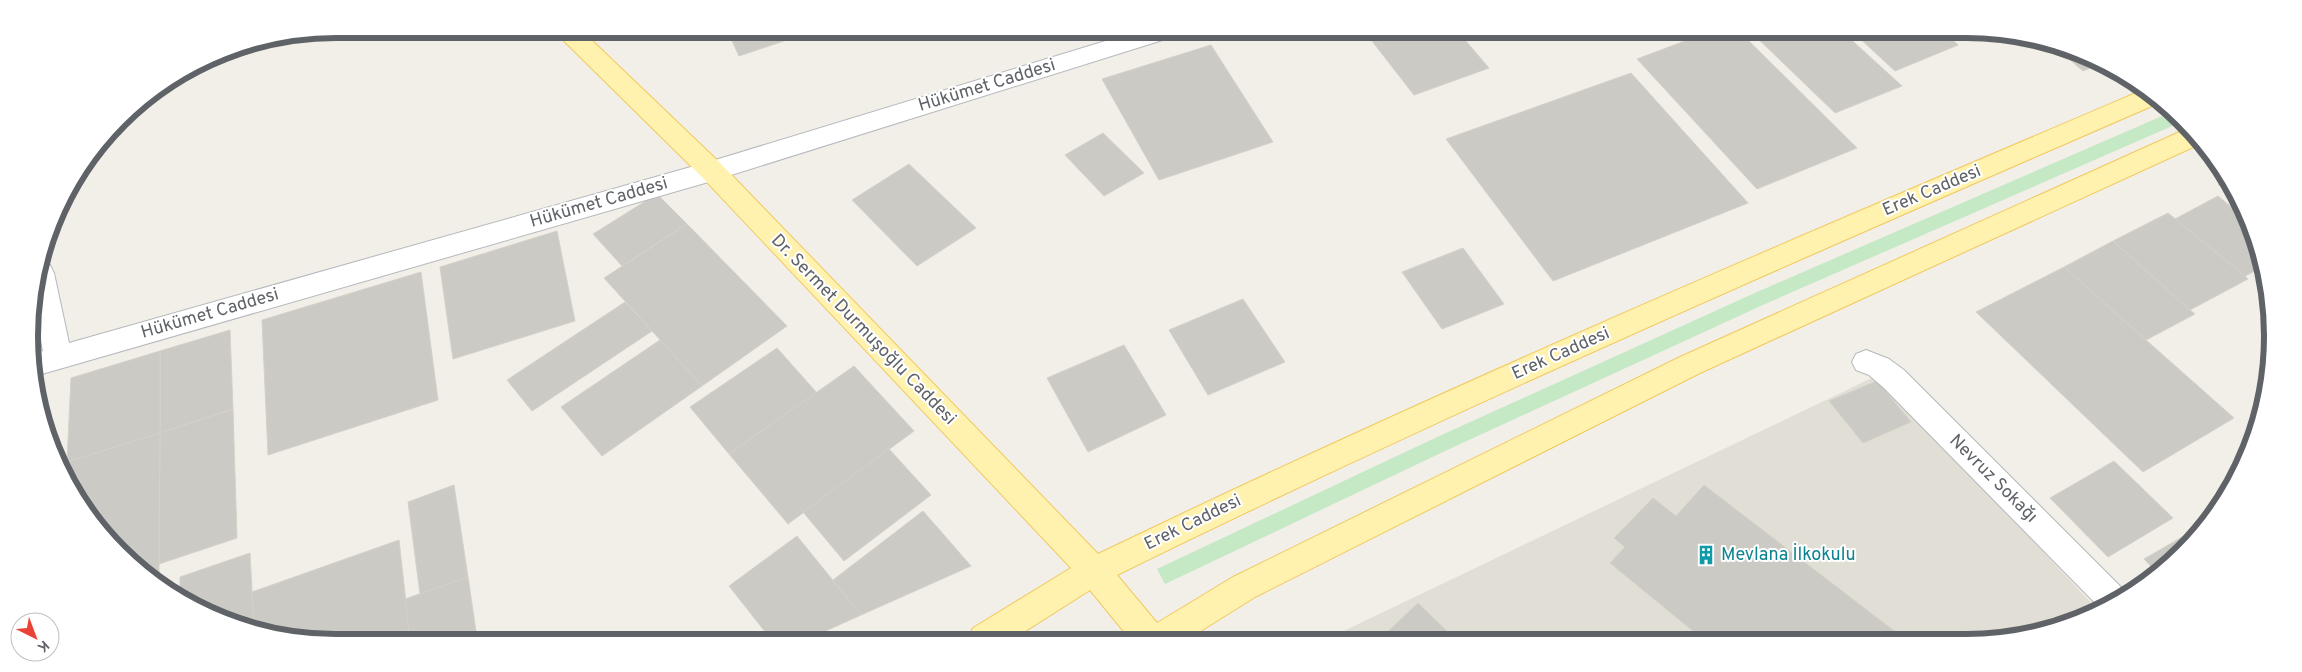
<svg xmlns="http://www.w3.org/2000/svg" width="2302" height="672" font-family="Overpass,sans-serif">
<rect width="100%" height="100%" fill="#f1efe8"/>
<polygon fill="#e1ded6" points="1876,376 2100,612 2006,641 1327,639"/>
<polygon fill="#c5e8c5" points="2169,113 2179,123 1765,304 1445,451 1165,584 1157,569 1435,438 1757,292"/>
<g fill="#cccac5" stroke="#d6d1c6">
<polygon points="727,30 817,30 739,56"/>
<polygon points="1365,32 1459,33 1489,68 1414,95"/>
<polygon points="1706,33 1742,34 1857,148 1757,189 1637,59"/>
<polygon points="1753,34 1845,34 1902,86 1835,113"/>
<polygon points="1855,34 1946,34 1958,45 1895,71"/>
<polygon points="1211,45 1273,142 1159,180 1102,79"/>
<polygon points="2054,46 2098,65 2083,71"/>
<polygon points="1631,73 1748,203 1553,281 1446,139"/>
<polygon points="1103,133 1144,173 1104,196 1065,155"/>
<polygon points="909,164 976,228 917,266 852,200"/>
<polygon points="2227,180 2235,198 2218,184"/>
<polygon points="657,194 687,224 622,266 593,234"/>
<polygon points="2218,196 2242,216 2263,267 2245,276 2175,219"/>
<polygon points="2168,213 2245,276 2248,279 2190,310 2113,241"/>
<polygon points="687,224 787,326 702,386 604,278"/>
<polygon points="557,231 575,321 453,359 440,267"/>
<polygon points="2113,241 2190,310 2195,314 2146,340 2064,267"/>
<polygon points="1463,248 1504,304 1442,329 1402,272"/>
<polygon points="2064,267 2146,340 2234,418 2143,472 1976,312"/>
<polygon points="421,272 438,400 268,455 262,320"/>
<polygon points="1243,299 1285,362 1208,395 1169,330"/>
<polygon points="625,302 652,331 532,411 507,380"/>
<polygon points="230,330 233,409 160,433 160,351"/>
<polygon points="660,340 702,386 602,456 561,407"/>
<polygon points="1124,345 1166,415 1088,452 1047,378"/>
<polygon points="777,348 817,393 729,454 690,407"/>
<polygon points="160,351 160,433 67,462 71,378"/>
<polygon points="854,366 914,431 788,524 729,454"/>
<polygon points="1877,381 1911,422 1863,443 1829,401"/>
<polygon points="233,409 237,538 159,564 160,433"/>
<polygon points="160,433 159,564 159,585 92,523 66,471 67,462"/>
<polygon points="889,449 931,495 844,561 803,512"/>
<polygon points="2114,461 2173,518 2108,557 2050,498"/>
<polygon points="454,485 468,577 420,594 408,502"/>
<polygon points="1704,485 1906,640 1704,640 1610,563 1625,547 1614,538 1653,498 1676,516"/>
<polygon points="923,511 971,566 861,615 833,580"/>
<polygon points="2203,525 2169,567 2158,574 2144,559"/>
<polygon points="797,536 861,615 810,638 770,638 729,586"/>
<polygon points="399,540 410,638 276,637 254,628 252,592"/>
<polygon points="250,553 254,628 180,598 180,577"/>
<polygon points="468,577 477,638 410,638 405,599"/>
<polygon points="1418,603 1456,640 1380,639"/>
</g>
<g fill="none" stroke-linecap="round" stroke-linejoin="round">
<defs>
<g id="minor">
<polygon points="1135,32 1173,32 1169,38 712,181 35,376 33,353 43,351 33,301 44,263 50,265 54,273 69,343 712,161"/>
<polygon points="1866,350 1889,359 1904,370 2128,594 2103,611 1884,388 1869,375 1856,370 1852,362 1856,354"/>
</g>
<path id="major" d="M556 30H581L721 164 1098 554C1442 388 1793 239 2143 90L2159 103C1809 255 1459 407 1117 575L1157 623 1233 577 1680 357 2184 130 2200 144 1700 373 1255 597 1188 639H1130L1090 590 1013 639H968L973 628 1071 568 703 178 559 36Z"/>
</defs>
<use href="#minor" stroke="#b5b8bc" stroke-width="2"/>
<use href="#major" stroke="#f2c960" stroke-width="2"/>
<use href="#minor" fill="#fff" fill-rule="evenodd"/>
<use href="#major" fill="#fff2af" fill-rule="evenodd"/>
</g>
<defs>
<symbol id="building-bare" viewBox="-9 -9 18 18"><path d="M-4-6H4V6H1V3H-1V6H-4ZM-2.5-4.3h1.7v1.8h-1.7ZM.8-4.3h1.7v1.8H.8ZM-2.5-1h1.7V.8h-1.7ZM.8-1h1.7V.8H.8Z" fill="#0f9aa8" stroke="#fff" stroke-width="2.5" paint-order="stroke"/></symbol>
</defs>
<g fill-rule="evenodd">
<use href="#building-bare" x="1692" y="541" width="28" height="28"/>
</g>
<g text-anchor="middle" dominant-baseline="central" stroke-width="4" stroke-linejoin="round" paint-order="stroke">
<g font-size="18" fill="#5f6368" stroke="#fff">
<text transform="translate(987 86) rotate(-17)">Hükümet Caddesi</text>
<text transform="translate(1932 191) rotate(-23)">Erek Caddesi</text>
<text transform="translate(599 203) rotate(-16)">Hükümet Caddesi</text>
<text transform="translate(210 314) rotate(-16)">Hükümet Caddesi</text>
<text transform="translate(863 330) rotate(46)">Dr. Sermet Durmuşoğlu Caddesi</text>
<text transform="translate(1561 354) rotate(-24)">Erek Caddesi</text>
<text transform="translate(1993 479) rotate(45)">Nevruz Sokağı</text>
<text transform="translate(1193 523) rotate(-26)">Erek Caddesi</text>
</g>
<g font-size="18" fill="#0d838f" stroke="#fff" text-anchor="start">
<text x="1721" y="555">Mevlana İlkokulu</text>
</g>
</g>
<path d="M0 0H2302V672H0ZM336 38H1966A298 298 0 0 1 2264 336V336A298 298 0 0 1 1966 634H336A298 298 0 0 1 38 336V336A298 298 0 0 1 336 38Z" fill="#fff" fill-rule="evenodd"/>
<path fill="none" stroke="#5f6368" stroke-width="6" d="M336 38H1966A298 298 0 0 1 2264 336V336A298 298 0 0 1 1966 634H336A298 298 0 0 1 38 336V336A298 298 0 0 1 336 38Z"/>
<g transform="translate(35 637) rotate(138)"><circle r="24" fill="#ffffff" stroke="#bfc1c3"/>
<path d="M0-4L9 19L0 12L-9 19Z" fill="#ea4335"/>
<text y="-8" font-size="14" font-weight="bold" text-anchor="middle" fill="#5f6368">K</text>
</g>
</svg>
